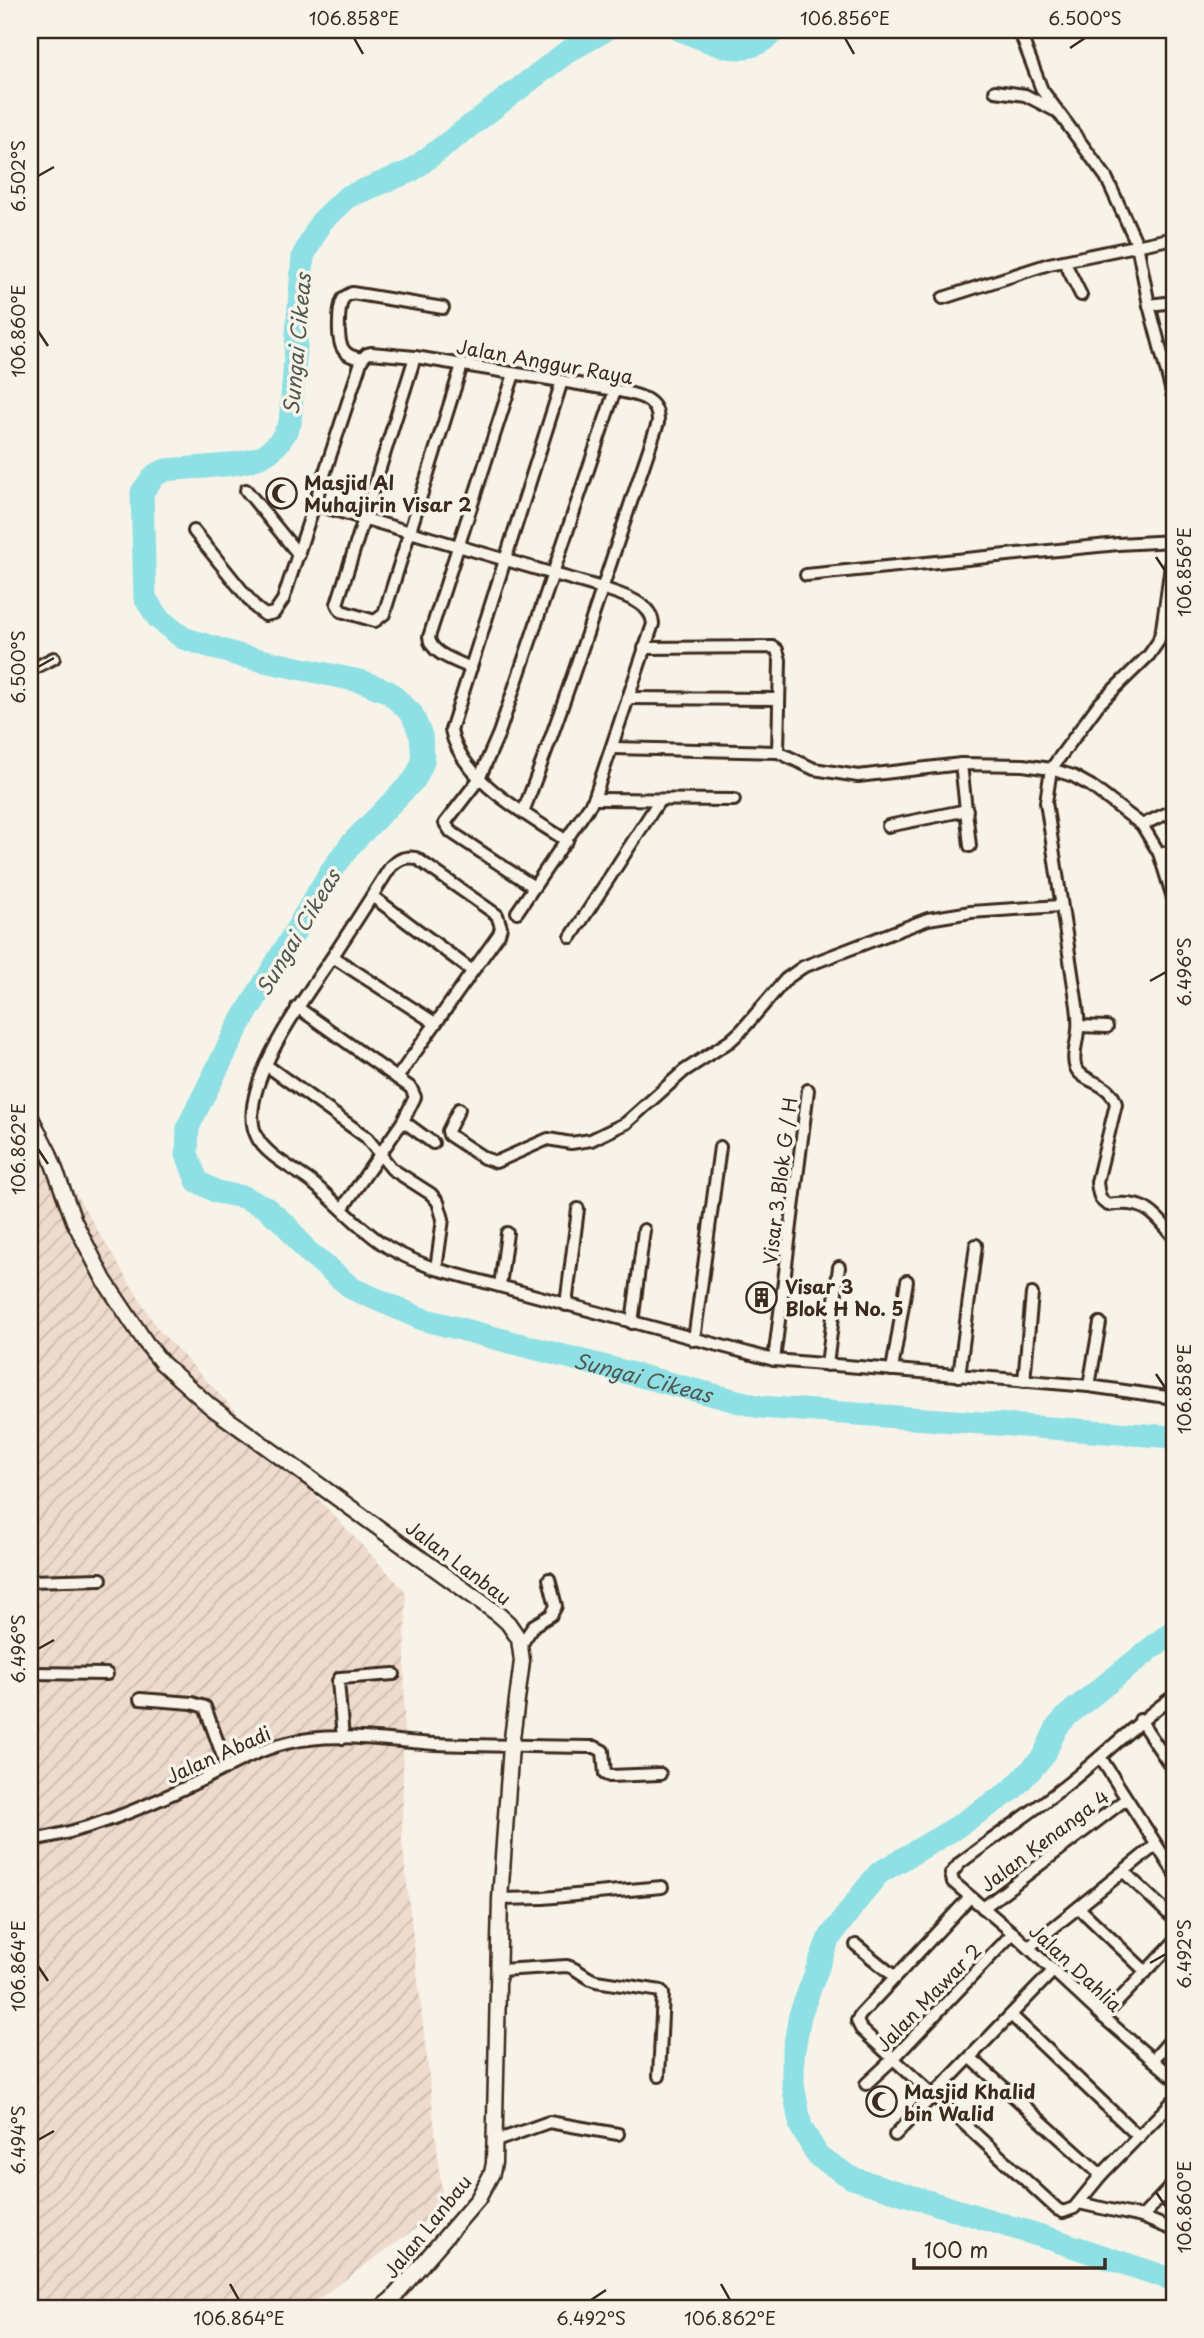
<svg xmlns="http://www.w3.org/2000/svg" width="1204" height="2338" font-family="'Playpen Sans',sans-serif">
<defs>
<pattern id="industrial-furrows" width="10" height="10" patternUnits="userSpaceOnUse" patternTransform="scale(1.75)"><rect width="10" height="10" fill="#eedbce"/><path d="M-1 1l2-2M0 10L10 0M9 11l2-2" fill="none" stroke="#cdbcb0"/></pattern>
</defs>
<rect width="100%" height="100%" fill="#f7f3e8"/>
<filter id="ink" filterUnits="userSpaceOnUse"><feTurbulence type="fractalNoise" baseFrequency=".0143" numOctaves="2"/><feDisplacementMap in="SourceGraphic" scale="14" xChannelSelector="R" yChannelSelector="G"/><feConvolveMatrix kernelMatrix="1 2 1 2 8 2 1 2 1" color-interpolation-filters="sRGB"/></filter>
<g filter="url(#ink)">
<polygon fill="url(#industrial-furrows)" points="30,1119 157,1328 406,1592 402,1840 444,2208 306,2308 30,2308"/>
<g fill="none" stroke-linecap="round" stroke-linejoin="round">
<g stroke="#8ee0e4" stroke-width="23">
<path id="s1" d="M606 30 567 52 411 171 347 197 321 222 303 256 290 423C284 436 278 446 266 454 246 467 192 467 166 470L155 475 142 492 145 598 158 618 183 638 241 656 364 682 389 692 412 714 421 736 423 762 415 779 352 843 331 871 237 1029 188 1127 187 1154 197 1181 217 1192 243 1197 265 1207 285 1224 306 1250 353 1289 422 1319 760 1407 1174 1437"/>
<path d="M680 30C715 43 745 63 775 30"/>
<polyline points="1174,1630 1069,1714 1057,1727 1043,1757 1012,1790 952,1830 879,1873 865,1890 828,1940 800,2015 793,2055 793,2085 801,2127 818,2156 852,2178 1054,2240 1174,2280"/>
</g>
<defs>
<g id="minor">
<polyline points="1019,30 1042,90 1106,177 1137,244 1149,305 1174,400"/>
<polyline points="995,91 1025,95 1054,110"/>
<polyline points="1064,261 1081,295"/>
<polyline points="943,298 1049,264 1174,238"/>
<polyline points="1149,305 1174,302"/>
<polyline points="415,357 337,604 341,611 375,621 384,614 462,365"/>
<path d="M362 359 367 354 371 353 415 357 615 390C635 395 659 396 658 423 613 552 573 684 523 812"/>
<path d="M362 359C354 357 347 356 343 349 337 341 338 308 343 299 345 296 348 295 352 293L443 308"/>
<path d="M562 381 451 730C461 780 527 815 567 841"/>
<polyline points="246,490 299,555"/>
<path d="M314 504 602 588C619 594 652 602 653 624L594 799 517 912"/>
<polyline points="194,531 256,608 265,615 274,613 283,600 362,359"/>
<path d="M1174 544 1162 629 1158 642 1149 655 1098 705 1051 769 1046 802 1077 1006C1078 1014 1079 1021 1078 1029 1078 1040 1071 1058 1076 1068 1084 1084 1110 1081 1116 1104L1097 1182C1098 1191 1099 1201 1108 1205 1144 1199 1153 1212 1174 1237"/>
<polyline points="806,575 1118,544 1174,541"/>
<polyline points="644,648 773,647 777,650 780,660 778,752"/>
<path d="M471 668C457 661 430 654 429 637L514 374"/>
<polyline points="30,670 54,658"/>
<polyline points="628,698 779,699"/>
<polyline points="613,748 778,752 814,769 858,776 961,764 1023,765 1051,769 1073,776 1091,786 1142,825 1159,853 1174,901"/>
<polyline points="961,764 970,846"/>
<polyline points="594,799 734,800"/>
<polyline points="1142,825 1174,810"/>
<polyline points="888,826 967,810"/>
<polyline points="1159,853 1174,852"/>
<polyline points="534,887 451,832 445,823 479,779 499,733 615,390"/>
<polyline points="372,896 471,970"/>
<polyline points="571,937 659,801"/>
<polyline points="333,957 435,1023"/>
<polyline points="297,1007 411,1088 415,1097 403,1121 342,1209"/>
<polyline points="1079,1026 1107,1027"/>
<polyline points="266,1065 366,1137 392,1169 431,1194 438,1202 443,1219 436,1269"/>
<path d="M397 1078 499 934 501 927 497 915 416 858C405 856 400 859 391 866 372 896 353 926 333 956 308 993 233 1091 257 1137 266 1156 298 1171 314 1184 337 1203 358 1227 383 1244 399 1255 417 1262 436 1269L774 1360 1089 1386 1174 1398"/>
<polyline points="459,1109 448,1131 449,1135 484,1158 496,1162 548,1139 571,1143 591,1140 626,1123 684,1071 730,1041 741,1031 786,979 803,967 928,919 971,912 1060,906"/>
<polyline points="403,1121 433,1143"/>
<polyline points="500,1286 507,1233"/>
<polyline points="566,1305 578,1209"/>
<polyline points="632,1323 644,1230"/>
<polyline points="694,1340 720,1147"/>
<polyline points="774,1360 808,1090"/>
<polyline points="827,1365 839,1267"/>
<polyline points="892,1370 907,1281"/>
<polyline points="959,1376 976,1245"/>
<polyline points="1024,1381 1032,1294"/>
<polyline points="1089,1386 1100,1323"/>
<polyline points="30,1581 101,1579"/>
<polyline points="521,1645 534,1625 551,1615 556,1606 549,1579"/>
<polyline points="30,1673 107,1674"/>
<path d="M1174 1696C1137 1722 1105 1754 1070 1782 1034 1811 997 1835 960 1863L951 1874 953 1882 1013 1933 1103 2017 1174 2078"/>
<polyline points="140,1699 192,1703 205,1707 227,1768"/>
<polyline points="1140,1720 1174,1771"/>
<polyline points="343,1738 338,1681 340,1678 394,1674"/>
<polyline points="1100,1757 1174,1872"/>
<path d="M30 1840C87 1832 143 1808 195 1783 225 1769 254 1751 287 1743 334 1731 387 1741 435 1744 488 1746 542 1746 595 1747L603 1751 605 1774 610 1776 660 1774"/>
<polyline points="1124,1872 1174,1919"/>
<polyline points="970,1897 860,2015 857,2021 861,2029 1057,2209 1063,2212 1074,2208 1101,2175 1174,2100"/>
<polyline points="500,1899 543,1898 662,1887"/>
<polyline points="983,1908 1126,1799"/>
<polyline points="1079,1908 1146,1972"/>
<polyline points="856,1945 895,1977"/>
<polyline points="1029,1947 1156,1845"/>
<path d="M499 1970 567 1966C579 1969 585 1978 596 1981L661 1991 663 1994 659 2076"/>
<polyline points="1011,2015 1139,2137"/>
<polyline points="1103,2017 1174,1942"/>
<polyline points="971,2058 1101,2175"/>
<polyline points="1153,2060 1174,2036"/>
<polyline points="866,2084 893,2059 1013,1933"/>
<polyline points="895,2135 1054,1970"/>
<polyline points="496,2141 549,2122 618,2134"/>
<polyline points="1079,2203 1142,2217 1174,2230"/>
<polyline points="1142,2217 1174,2183"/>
</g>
<polyline id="tertiary" points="30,1116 49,1153 74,1221 104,1280 146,1343 162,1363 211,1407 498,1614 508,1623 519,1639 522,1661 511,1746 500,1899 494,2163 492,2173 478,2199 392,2299 381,2308"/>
</defs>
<use href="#minor" stroke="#3b2a1e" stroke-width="16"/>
<use href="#tertiary" stroke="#3b2a1e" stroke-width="19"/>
<use href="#minor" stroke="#f7f3e8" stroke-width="10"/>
<use href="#tertiary" stroke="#f7f3e8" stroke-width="14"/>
</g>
</g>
<path fill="none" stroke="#3b2a1e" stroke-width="2.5" d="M354 38 363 54M845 38 854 54M1070 48 1085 38M38 176 54 167M38 331 48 346M1156 557 1166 572M38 667 54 658M1150 981 1166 972M38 1149 48 1164M1156 1374 1166 1389M38 1649 54 1640M1150 1963 1166 1954M38 1966 48 1981M38 2140 54 2131M1156 2192 1166 2207M230 2284 239 2300M721 2284 730 2300M591 2300 606 2290"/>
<defs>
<symbol id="mosque-ring" viewBox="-11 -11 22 22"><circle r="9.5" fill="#f7f3e8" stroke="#3b2a1e" stroke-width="1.5"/><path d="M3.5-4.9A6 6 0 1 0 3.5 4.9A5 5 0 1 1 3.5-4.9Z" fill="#3b2a1e"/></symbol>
<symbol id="building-ring" viewBox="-11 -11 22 22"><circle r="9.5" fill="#f7f3e8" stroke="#3b2a1e" stroke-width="1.5"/><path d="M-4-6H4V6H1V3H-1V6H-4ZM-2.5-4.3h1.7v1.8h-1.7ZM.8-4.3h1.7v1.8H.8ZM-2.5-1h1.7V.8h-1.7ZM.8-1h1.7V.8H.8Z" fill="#3b2a1e"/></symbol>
</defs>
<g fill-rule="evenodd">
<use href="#mosque-ring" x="264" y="476" width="35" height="35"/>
<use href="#building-ring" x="744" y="1280" width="35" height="35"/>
<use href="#mosque-ring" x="864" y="2084" width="35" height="35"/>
</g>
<g text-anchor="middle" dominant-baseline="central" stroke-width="7" stroke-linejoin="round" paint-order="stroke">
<g font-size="19" fill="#3b2a1e" stroke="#f7f3e8">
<text transform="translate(545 361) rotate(10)">Jalan Anggur Raya</text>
<text transform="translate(779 1181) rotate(-83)">Visar 3 Blok G / H</text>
<text transform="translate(459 1562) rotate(37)">Jalan Lanbau</text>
<text transform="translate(218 1754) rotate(-24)">Jalan Abadi</text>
<text transform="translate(1044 1840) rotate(-37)">Jalan Kenanga 4</text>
<text transform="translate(1076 1967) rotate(43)">Jalan Dahlia</text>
<text transform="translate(928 1997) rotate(-46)">Jalan Mawar 2</text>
<text transform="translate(427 2226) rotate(-51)">Jalan Lanbau</text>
</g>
<g font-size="19" font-weight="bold" fill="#3b2a1e" stroke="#f7f3e8" text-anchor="start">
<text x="304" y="482">Masjid Al<tspan x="304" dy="22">Muhajirin Visar 2</tspan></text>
<text x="785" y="1286">Visar 3<tspan x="785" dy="22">Blok H No. 5</tspan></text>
<text x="904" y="2091">Masjid Khalid<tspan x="904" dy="22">bin Walid</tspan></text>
</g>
<g font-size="21" font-style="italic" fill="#505850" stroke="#f7f3e8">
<text transform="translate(296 344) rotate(-85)">Sungai Cikeas</text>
<text transform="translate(297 932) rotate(-59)">Sungai Cikeas</text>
<text stroke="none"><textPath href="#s1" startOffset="2175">Sungai Cikeas</textPath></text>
</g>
</g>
<rect width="1204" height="2338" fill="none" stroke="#f7f3e8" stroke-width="77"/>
<path d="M914 2258v10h191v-10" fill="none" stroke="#3b2a1e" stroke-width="3.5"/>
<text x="924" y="2258" font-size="21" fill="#3b2a1e" stroke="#f7f3e8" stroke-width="5" paint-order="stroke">100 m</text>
<rect x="38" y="38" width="1128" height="2262" fill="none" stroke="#3b2a1e" stroke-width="2.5"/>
<g font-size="18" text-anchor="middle" fill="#3b2a1e">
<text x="354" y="25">106.858°E</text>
<text x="845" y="25">106.856°E</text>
<text x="1085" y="25">6.500°S</text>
<text transform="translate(19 176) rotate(-90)" y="6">6.502°S</text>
<text transform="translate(19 331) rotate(-90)" y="6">106.860°E</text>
<text transform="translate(1185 572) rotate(-90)" y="6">106.856°E</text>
<text transform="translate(19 667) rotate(-90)" y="6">6.500°S</text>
<text transform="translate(1185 972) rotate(-90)" y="6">6.496°S</text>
<text transform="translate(19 1149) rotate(-90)" y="6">106.862°E</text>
<text transform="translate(1185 1389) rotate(-90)" y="6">106.858°E</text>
<text transform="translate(19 1649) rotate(-90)" y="6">6.496°S</text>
<text transform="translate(1185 1954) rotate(-90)" y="6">6.492°S</text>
<text transform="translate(19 1966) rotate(-90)" y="6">106.864°E</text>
<text transform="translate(19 2140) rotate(-90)" y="6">6.494°S</text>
<text transform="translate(1185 2207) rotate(-90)" y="6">106.860°E</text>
<text x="239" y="2325">106.864°E</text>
<text x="591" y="2325">6.492°S</text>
<text x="730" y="2325">106.862°E</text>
</g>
</svg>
